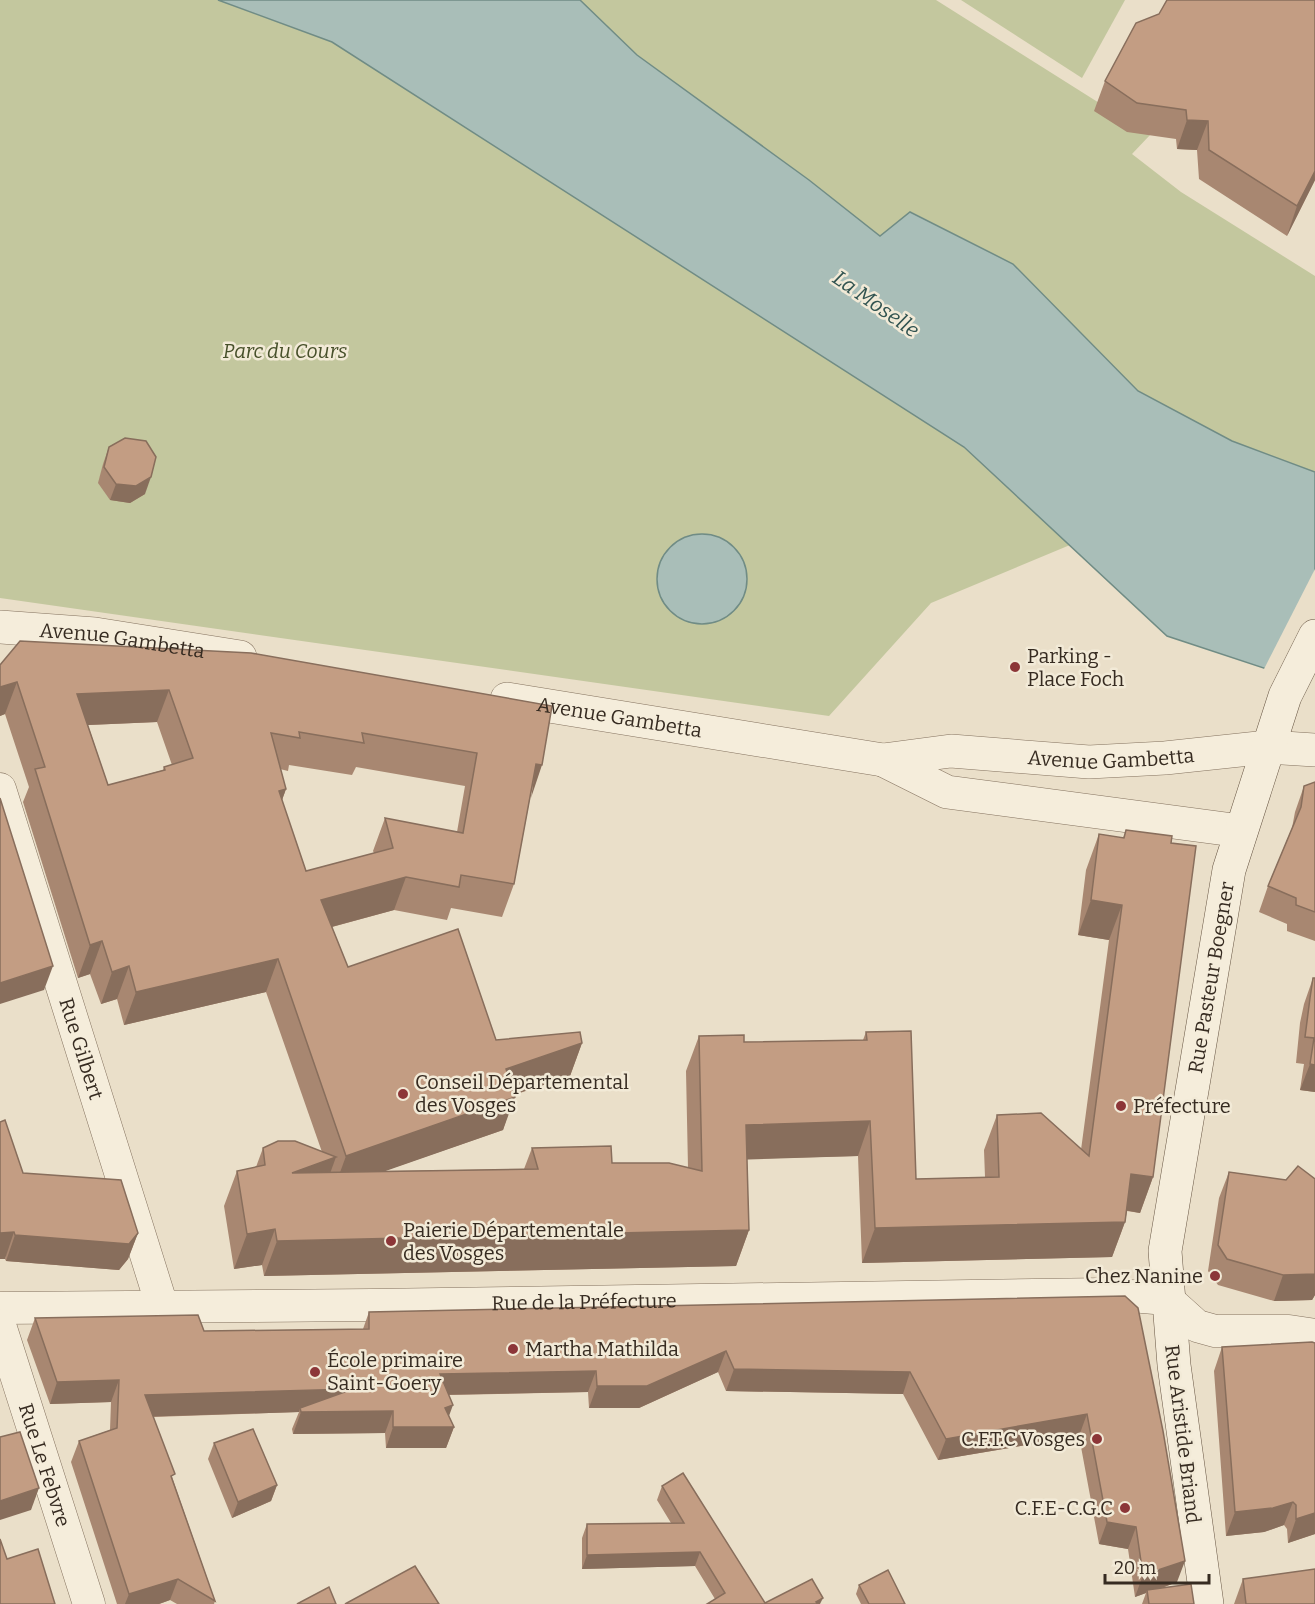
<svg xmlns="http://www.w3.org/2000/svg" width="1315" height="1604" font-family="Bitter,serif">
<rect width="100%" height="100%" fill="#eadfc9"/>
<g fill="#c3c79e">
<polygon points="0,0 218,0 332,42 964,447 1070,545 931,603 829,716 0,598"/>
<polygon points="580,0 936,0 1150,135 1132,154 1181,192 1315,276 1315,472 1232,441 1138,391 1013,264 911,212 880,236 809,180 637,55"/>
<polygon points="961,0 1125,0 1082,78"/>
</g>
<g fill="#a9beb8" stroke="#708c85" stroke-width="1.5">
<polygon points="218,0 580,0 637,55 809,180 880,236 910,212 1013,264 1138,391 1232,441 1315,472 1315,685 1167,636 964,447 332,42"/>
<circle cx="702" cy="579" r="45"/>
</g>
<polygon fill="#eadfc9" points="1315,569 1315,688 1263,671"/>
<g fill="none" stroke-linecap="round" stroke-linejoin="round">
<defs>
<g id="minor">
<path id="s1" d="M0 789 162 1306"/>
<path id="s2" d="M0 1308 372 1305 1106 1294 1167 1299 1197 1326 1215 1331H1289L1315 1335"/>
<path id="s3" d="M0 1325 89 1604"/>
</g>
<g id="tertiary">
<path id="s4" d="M0 627 95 634 240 657"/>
<path id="s5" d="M507 699 883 760 951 751 1089 762 1165 758 1268 747 1315 750"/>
<polyline points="883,760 947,792 1241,831"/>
</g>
<g id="secondary">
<path id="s6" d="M1207 1604 1174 1365 1165 1251 1229 870 1285 696 1315 636"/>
</g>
</defs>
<use href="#minor" stroke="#84725f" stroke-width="33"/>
<use href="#tertiary" stroke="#84725f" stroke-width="34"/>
<use href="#secondary" stroke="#665442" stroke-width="34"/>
<use href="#minor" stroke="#f5eddb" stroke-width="32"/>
<use href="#tertiary" stroke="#f5eddb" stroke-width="33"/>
<use href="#secondary" stroke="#f5eddb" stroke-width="33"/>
</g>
<g fill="#a88771" fill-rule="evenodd">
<polygon points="1315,0 1315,180 1287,236 1199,179 1197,150 1177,149 1176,139 1127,132 1094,111 1105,81 1159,14"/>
<polygon points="109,447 145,494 130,503 110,500 98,483 103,464"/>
<path d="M0 665 552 706 530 798 514 884 502 917 451 908 447 920 394 910 332 927 348 967 496 1040 582 1043 570 1076 514 1095 503 1130 384 1171 524 1169 532 1148 612 1163 688 1168 686 1071 699 1036 744 1042 863 1040 866 1032 916 1179 985 1177 984 1150 997 1115 1081 1150 1109 940 1078 935 1086 870 1099 834 1123 838 1126 830 1153 1177 1140 1213 1127 1211 1125 1222 1112 1257 862 1263 858 1156 747 1159 749 1230 736 1266 264 1276 262 1265 234 1269 224 1206 237 1171 256 1167 263 1148 322 1152 266 992 124 1025 117 999 101 1004 90 974 78 978 23 802 29 787 5 714 0 716ZM157 722 172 765 164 767 163 770 108 785 88 725ZM289 765 352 775 356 767 465 786 457 832 385 818 373 851 374 853 306 871 282 800 286 789 280 769 288 771Z"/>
<polygon points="1315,782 1315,941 1287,931 1287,924 1259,912 1268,886 1292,828 1295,812 1304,786"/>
<polygon points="1313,978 1315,1092 1300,1090 1304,1064 1296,1063 1300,1023 1304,1004"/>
<polygon points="1229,1172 1286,1180 1315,1179 1315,1295 1312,1300 1274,1301 1218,1285 1208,1271 1219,1198"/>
<polygon points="23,1173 138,1233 128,1259 119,1270 6,1261 5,1259"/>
<polygon points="1125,1296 1177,1582 1162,1588 1194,1604 1142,1604 1146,1593 1135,1597 1128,1549 1099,1544 1079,1436 938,1460 903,1394 726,1391 718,1372 639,1408 589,1408 588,1392 449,1395 449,1416 454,1427 446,1448 386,1448 385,1433 293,1434 292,1429 299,1412 153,1417 173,1480 215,1601 214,1604 177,1604 170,1600 159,1604 117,1604 71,1462 79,1441 110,1430 111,1402 50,1404 27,1340 35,1318 204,1331 363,1329 369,1312"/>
<polygon points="1315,1343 1315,1534 1288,1543 1287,1529 1284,1525 1264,1532 1226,1536 1214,1371 1222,1347"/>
<polygon points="214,1443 277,1485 271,1501 232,1518 208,1459"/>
<polygon points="662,1486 765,1603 820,1604 707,1604 715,1599 695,1566 582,1569 582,1538 587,1524 671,1523 657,1500"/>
<polygon points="1243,1579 1315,1604 1234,1604"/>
<polygon points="859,1585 905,1604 861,1604 856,1594"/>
</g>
<g fill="#886e5c">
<polygon points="1187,120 1208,121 1197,150 1177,149"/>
<polygon points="1315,171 1315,180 1287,236 1297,206"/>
<polygon points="151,477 145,494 130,503 110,500 116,484"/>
<polygon points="17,682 5,714 0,716 0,687"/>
<polygon points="169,690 157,722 65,726 77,694"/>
<polygon points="536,764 542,765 531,798"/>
<polygon points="286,789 274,822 279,791"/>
<polygon points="406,877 394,910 309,933 321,900"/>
<polygon points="1091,900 1122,905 1109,940 1078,935"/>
<polygon points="102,941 90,974 78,978 90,945"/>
<polygon points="278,959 266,992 124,1025 136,992"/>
<polygon points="53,966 44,990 0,1004 0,983"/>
<polygon points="129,966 117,999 101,1004 112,972"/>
<polygon points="582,1043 570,1076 494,1101 506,1069"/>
<polygon points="1310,1064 1315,1065 1315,1092 1300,1090"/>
<polygon points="515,1097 503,1130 334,1189 346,1156"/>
<polygon points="870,1121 858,1156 733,1160 746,1125"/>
<polygon points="336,1157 323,1193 292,1173"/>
<polygon points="1131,1174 1153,1177 1140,1213 1119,1209"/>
<polygon points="1125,1222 1112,1257 862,1263 875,1228"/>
<polygon points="275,1229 262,1265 234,1269 247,1234"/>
<polygon points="749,1230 736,1266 264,1276 277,1241"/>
<polygon points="14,1232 5,1259 0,1259 0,1233"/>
<polygon points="138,1233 128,1259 119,1270 6,1261 15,1235"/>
<polygon points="1315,1274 1315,1295 1312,1300 1274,1301 1283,1275"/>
<polygon points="726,1351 718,1372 639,1408 589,1408 597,1386"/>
<polygon points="734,1369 910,1372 903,1394 726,1391"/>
<polygon points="596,1371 588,1392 432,1395 440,1374"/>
<polygon points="119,1380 111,1402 50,1404 57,1382"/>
<polygon points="353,1389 300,1408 299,1412 137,1417 145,1395"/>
<polygon points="453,1405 445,1427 454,1427 446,1448 386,1448 393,1427"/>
<polygon points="393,1411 385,1433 293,1434 301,1412"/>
<polygon points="1087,1414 1079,1436 938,1460 946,1439"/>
<polygon points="277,1485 271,1501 232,1518 238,1502"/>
<polygon points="39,1488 31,1510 0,1520 0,1501"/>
<polygon points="1293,1502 1284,1525 1264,1532 1226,1536 1235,1512"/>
<polygon points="1315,1513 1315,1534 1288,1543 1296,1519"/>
<polygon points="1107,1522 1136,1527 1128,1549 1099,1544"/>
<polygon points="700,1552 695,1566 582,1569 587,1555"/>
<polygon points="1185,1561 1177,1582 1148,1593 1147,1590 1146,1593 1135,1597 1143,1575"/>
<polygon points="178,1579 170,1600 159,1604 125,1604 129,1594"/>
<polygon points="823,1598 820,1604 815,1604 816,1602"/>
</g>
<g fill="#c39d83" stroke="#886e5c" stroke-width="1.5" fill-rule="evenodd">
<polygon points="1167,0 1315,0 1315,171 1297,206 1209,150 1208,121 1187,120 1186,110 1137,103 1105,81 1136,23 1159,14"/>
<polygon points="125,438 146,441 156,457 151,477 136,486 116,484 104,467 109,447"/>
<path d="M20 641 251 653 552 706 542 765 536 764 514 884 461 875 459 887 406 877 321 900 348 967 458 929 496 1040 580 1032 582 1043 506 1069 515 1097 346 1156 278 959 136 992 129 966 112 972 102 941 90 945 35 769 45 767 17 682 0 687V665ZM169 690 193 758 164 767 165 770 108 785 77 694ZM299 732 364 743 362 733 477 753 463 833 385 818 393 848 306 871 279 791 286 789 271 733 300 738Z"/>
<polygon points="1315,782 1315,912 1296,905 1296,898 1268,886 1301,807 1304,786"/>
<polygon points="0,798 53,966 0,983"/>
<polygon points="1126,830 1172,836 1171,843 1196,846 1153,1177 1131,1174 1125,1222 875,1228 870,1121 746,1125 749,1230 277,1241 275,1229 247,1234 237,1171 265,1165 263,1148 278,1141 295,1141 336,1157 292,1173 538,1169 532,1148 611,1146 612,1163 669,1163 702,1171 699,1036 744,1035 744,1042 867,1040 866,1032 911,1031 916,1179 999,1177 997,1115 1041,1113 1089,1156 1122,905 1091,900 1099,834 1124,838"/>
<polygon points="1313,978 1315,978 1315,1065 1310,1064 1314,1038 1305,1037 1310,998"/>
<polygon points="5,1120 23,1173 121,1180 138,1233 129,1244 15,1235 14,1232 0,1233 0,1122"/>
<polygon points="1298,1166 1315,1179 1315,1274 1283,1275 1227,1259 1218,1245 1229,1172 1286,1180"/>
<polygon points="1125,1296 1138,1308 1163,1431 1185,1561 1143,1575 1136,1527 1107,1522 1087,1414 946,1439 910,1372 734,1369 726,1351 647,1386 597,1386 596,1371 440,1374 453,1405 445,1408 454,1427 393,1427 393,1411 301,1412 300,1408 353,1389 145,1395 175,1474 171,1476 215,1601 178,1579 129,1594 79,1441 117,1428 119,1380 57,1382 35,1318 198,1315 204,1331 369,1329 369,1312"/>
<polygon points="1312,1342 1315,1343 1315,1513 1296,1519 1296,1505 1293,1502 1273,1508 1235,1512 1222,1347"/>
<polygon points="253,1429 277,1485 238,1502 214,1443"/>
<polygon points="20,1432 39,1488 0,1501 0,1437"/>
<polygon points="683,1473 765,1603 812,1579 823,1598 816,1602 818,1604 707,1604 725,1593 700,1552 587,1555 587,1524 684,1523 662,1486"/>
<polygon points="0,1539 7,1559 38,1549 55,1604 0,1604"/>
<polygon points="415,1566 439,1604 345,1604"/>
<polygon points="1315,1569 1315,1604 1246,1604 1243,1579"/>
<polygon points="888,1570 905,1604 869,1604 859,1585"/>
<polygon points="1191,1584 1194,1604 1149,1604 1147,1590"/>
<polygon points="329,1587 336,1604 297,1604"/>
</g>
<g fill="#8c3638" stroke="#f2ead7" stroke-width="2">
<circle cx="1015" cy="667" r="6"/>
<circle cx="403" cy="1094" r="6"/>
<circle cx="1121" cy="1106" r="6"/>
<circle cx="391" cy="1241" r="6"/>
<circle cx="1215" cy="1276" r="6"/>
<circle cx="513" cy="1349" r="6"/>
<circle cx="315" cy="1372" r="6"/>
<circle cx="1097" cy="1439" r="6"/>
<circle cx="1125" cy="1508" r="6"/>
</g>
<g text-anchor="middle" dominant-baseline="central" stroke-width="5" stroke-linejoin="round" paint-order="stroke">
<g font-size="20" font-style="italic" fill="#47502a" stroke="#f2ead7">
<text x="285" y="351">Parc du Cours</text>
</g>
<g font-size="20" fill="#362b21" stroke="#f2ead7">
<text stroke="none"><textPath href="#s4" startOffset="123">Avenue Gambetta</textPath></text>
<text stroke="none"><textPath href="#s5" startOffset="114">Avenue Gambetta</textPath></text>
<text stroke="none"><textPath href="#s5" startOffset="610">Avenue Gambetta</textPath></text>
<text stroke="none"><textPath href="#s6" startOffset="633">Rue Pasteur Boegner</textPath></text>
<text stroke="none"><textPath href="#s1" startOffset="272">Rue Gilbert</textPath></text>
<text stroke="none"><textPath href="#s2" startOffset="584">Rue de la Préfecture</textPath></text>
<text transform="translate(1183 1434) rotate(83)">Rue Aristide Briand</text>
<text stroke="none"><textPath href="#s3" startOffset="147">Rue Le Febvre</textPath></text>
</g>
<g font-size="20" fill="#362b21" stroke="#f2ead7" text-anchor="start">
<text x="1027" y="656">Parking -<tspan x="1027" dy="23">Place Foch</tspan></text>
<text x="415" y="1082">Conseil Départemental<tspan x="415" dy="23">des Vosges</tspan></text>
<text x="1133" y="1106">Préfecture</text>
<text x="403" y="1230">Paierie Départementale<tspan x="403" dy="23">des Vosges</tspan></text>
<text x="1203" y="1276" text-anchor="end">Chez Nanine</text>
<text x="525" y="1349">Martha Mathilda</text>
<text x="327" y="1360">École primaire<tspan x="327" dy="23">Saint-Goery</tspan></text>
<text x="1085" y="1439" text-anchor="end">C.F.T.C Vosges</text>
<text x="1113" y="1508" text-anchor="end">C.F.E-C.G.C</text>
</g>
<g font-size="21" font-style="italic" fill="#325451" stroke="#f2ead7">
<text transform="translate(876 304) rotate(35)">La Moselle</text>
</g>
</g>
<path d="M1105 1574v9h104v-9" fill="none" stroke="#362b21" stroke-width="3"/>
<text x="1114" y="1574" font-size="18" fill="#362b21" stroke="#f2ead7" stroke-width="4.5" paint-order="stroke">20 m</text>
</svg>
